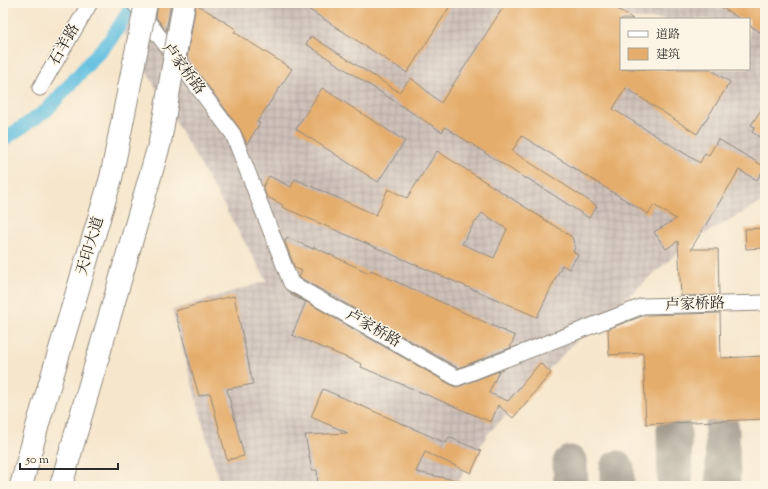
<svg xmlns="http://www.w3.org/2000/svg" width="768" height="489" font-family="'Sorts Mill Goudy','Noto Serif SC',serif">
<defs>
<pattern id="industrial-grid" width="8" height="8" patternUnits="userSpaceOnUse"><rect width="8" height="8" fill="#cec1ba"/><path d="M0 4h8M4 0v8" fill="none" stroke="#b1a6a0"/></pattern>
</defs>
<rect width="100%" height="100%" fill="#fcf5e5"/>
<filter id="ink" filterUnits="userSpaceOnUse"><feTurbulence type="fractalNoise" baseFrequency=".025" numOctaves="2"/><feDisplacementMap in="SourceGraphic" scale="8" xChannelSelector="R" yChannelSelector="G"/><feConvolveMatrix kernelMatrix="1 2 1 2 8 2 1 2 1" color-interpolation-filters="sRGB"/></filter>
<filter id="wash" filterUnits="userSpaceOnUse"><feTurbulence type="fractalNoise" baseFrequency=".012" numOctaves="4" result="noise"/><feDisplacementMap in="SourceGraphic" scale="16" xChannelSelector="R" yChannelSelector="G"/><feGaussianBlur stdDeviation="0.9" result="paint"/><feColorMatrix in="noise" values="0 0 0 0 0 0 0 0 0 0 0 0 0 0 0 0 0 1.4 0 .05"/><feComposite in="paint" operator="in"/></filter>
<g filter="url(#wash)">
<rect width="100%" height="100%" fill="#f6e6cc"/>
<path fill="url(#industrial-grid)" fill-rule="evenodd" d="M143 3H765V200L689 243 572 345 488 434 455 486H220L172 310 267 281 124 32ZM621 19H749V69H621Z"/>
<g fill="none" stroke-linecap="round" stroke-linejoin="round">
<polyline stroke="#62c0e0" stroke-width="14" points="3,140 47,110 110,40 134,3"/>
<g stroke="#90887c" stroke-width="35">
<polyline points="722,429 723,486"/>
<polyline points="674,430 675,486"/>
<polyline points="570,463 571,486"/>
<polyline points="617,468 617,486"/>
</g>
</g>
<g id="blocks">
<g fill="#e5ad6c" fill-rule="evenodd">
<polygon points="158,3 171,3 166,31 156,17"/>
<polygon points="299,3 452,3 407,73"/>
<polygon points="506,3 608,3 633,19 621,19 621,69 710,69 730,82 697,134 626,88 613,109 700,163 705,153 709,155 718,139 765,167 757,180 739,170 691,249 718,249 719,295 681,296 678,241 666,249 654,232 676,219 654,205 648,214 522,136 512,151 597,206 589,218 527,178 526,179 445,127 442,132 306,44 311,36 399,92 411,78 441,103"/>
<polygon points="715,3 765,3 765,35 749,25 749,19 740,19"/>
<polygon points="196,4 236,29 234,32 292,69 257,122 260,123 247,144 240,129 187,58"/>
<polygon points="322,88 405,141 378,182 296,129"/>
<polygon points="765,104 765,141 752,132 755,127 751,125"/>
<path d="M437 151 572 237 575 248 573 251 578 255 569 269 562 265 537 317 282 207 283 205 267 197 263 187 269 176 291 187 295 179 376 215 388 189 407 198ZM482 213 507 229 494 258 462 244 475 221 476 222Z"/>
<polygon points="765,228 765,248 746,249 745,229"/>
<polygon points="287,237 313,249 314,247 369,273 371,270 515,336 510,348 458,368 299,277 302,271 295,268 285,242"/>
<polygon points="291,293 453,386 456,387 460,386 499,371 489,393 508,401 540,363 551,373 513,418 498,405 491,422 361,367 362,364 292,335 306,302 291,295"/>
<polygon points="234,296 253,384 227,389 244,456 227,460 210,393 199,396 175,311 206,302"/>
<polygon points="720,313 721,358 765,356 765,419 646,424 643,353 609,355 608,329 645,315"/>
<polygon points="323,389 446,443 449,437 481,451 471,473 425,452 416,472 460,481 459,486 318,486 317,470 312,470 305,435 348,433 311,417"/>
</g>
</g>
</g>
<g filter="url(#ink)">
<use href="#blocks" fill-opacity="0" stroke="#90887c" stroke-width="1"/>
<g fill="none" stroke-linecap="round" stroke-linejoin="round">
<defs>
<g id="minor">
<polyline points="134,3 233,134 291,283 457,378 643,306 765,303"/>
<polyline points="40,88 90,3"/>
</g>
<g id="primary">
<polyline points="21,486 39,420"/>
<polyline points="61,486 78,426"/>
</g>
</defs>
<use href="#minor" stroke="#90887c" stroke-width="17"/>
<use href="#primary" stroke="#90887c" stroke-width="24"/>
<use href="#minor" stroke="#fff" stroke-width="15"/>
<use href="#primary" stroke="#fff" stroke-width="22"/>
<defs>
<g id="primary-bridge">
<polyline points="39,420 111,178 146,3"/>
<polyline points="78,426 160,142 184,3"/>
</g>
</defs>
<use href="#primary-bridge" stroke="#90887c" stroke-width="24" stroke-linecap="butt"/>
<use href="#primary-bridge" stroke="#fff" stroke-width="22"/>
</g>
</g>
<g text-anchor="middle" dominant-baseline="central" stroke-width="3" stroke-linejoin="round" paint-order="stroke">
<g font-size="15" fill="#2b2b2b" stroke="#fcf5e5">
<text transform="translate(65 45) rotate(-60)">石羊路</text>
<text transform="translate(183 69) rotate(53)">卢家桥路</text>
<text transform="translate(91 246) rotate(-73)">天印大道</text>
<text transform="translate(695 305) rotate(-2)">卢家桥路</text>
<text transform="translate(373 329) rotate(30)">卢家桥路</text>
</g>
</g>
<rect width="768" height="489" fill="none" stroke="#fcf5e5" stroke-width="16"/>
<rect x="620" y="18" width="130" height="52" fill="#fcf5e5" stroke="#a8a49b"/>
<rect x="628" y="31" width="20" height="6" fill="#ffffff" stroke="#a8a49b"/>
<text x="656" y="38" font-size="12" fill="#2b2b2b">道路</text>
<rect x="628" y="48" width="20" height="12" fill="#e5ad6c" stroke="#a8a49b"/>
<text x="656" y="58" font-size="12" fill="#2b2b2b">建筑</text>
<path d="M20 463v6h98v-6" fill="none" stroke="#2b2b2b" stroke-width="2"/>
<text x="26" y="463" font-size="12" fill="#2b2b2b" stroke="#fcf5e5" stroke-width="3" paint-order="stroke">50 m</text>
</svg>
